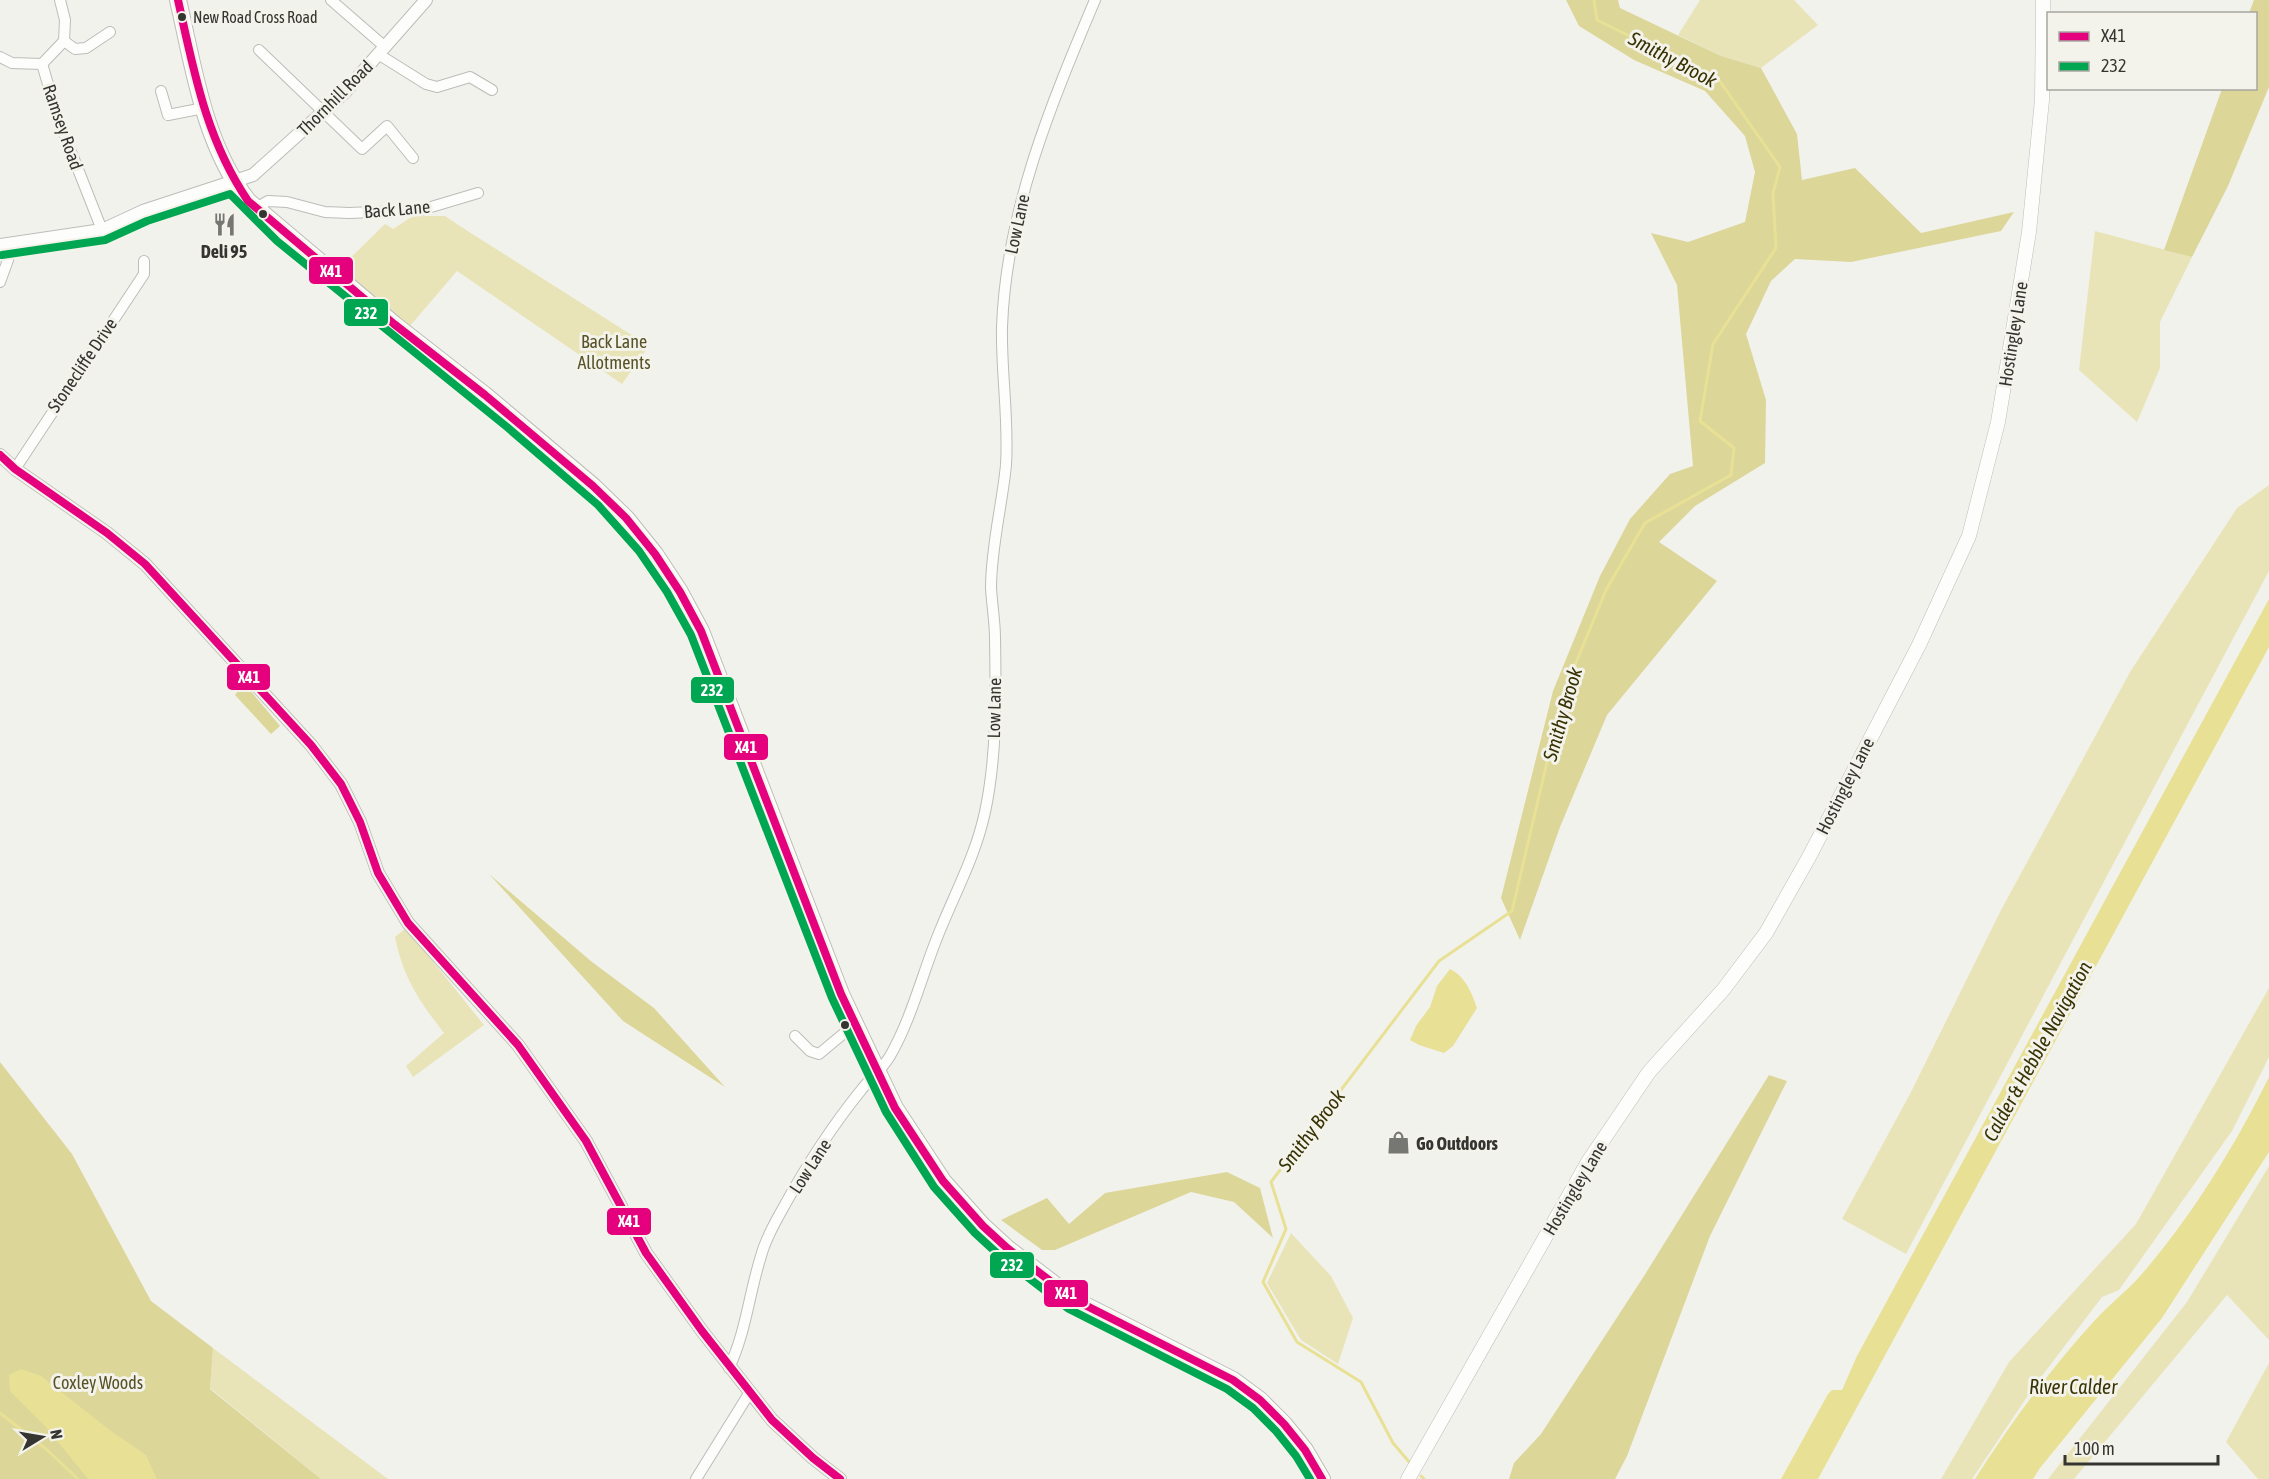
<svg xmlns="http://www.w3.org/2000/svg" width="2269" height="1479" font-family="'Asap Condensed',sans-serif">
<rect width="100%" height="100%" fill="#f2f2ed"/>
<g fill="#e8e4b8">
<polygon points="1700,0 1794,0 1818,25 1761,68 1721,56 1678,35"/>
<polygon points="413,216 445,216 463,228 649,346 622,384 457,271 410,326 340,268 385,224 393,229"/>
<polygon points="2095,231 2192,257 2160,322 2160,368 2137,422 2079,370"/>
<polygon points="2269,485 2269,571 1906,1254 1842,1219 1910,1094 2000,912 2130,672 2237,508"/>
<path d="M406 928 484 1025 413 1077 406 1066 444 1033C419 1001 403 977 395 937Z"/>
<polygon points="2269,988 2269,1057 2232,1131 2119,1290 2102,1297 2035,1385 1972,1479 1941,1479 2009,1362 2136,1224"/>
<polygon points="2269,1166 2269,1340 2227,1295 2074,1479 2048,1479 2187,1302"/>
<polygon points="1291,1233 1331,1276 1353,1318 1338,1364 1301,1340 1267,1283"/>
<polygon points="213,1348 388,1479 321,1479 210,1388"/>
<polygon points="2269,1363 2269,1479 2258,1479 2226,1442"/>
</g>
<g fill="#dcd699">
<polygon points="1566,0 1618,0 1620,8 1721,56 1761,68 1797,134 1802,180 1855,168 1921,233 2014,212 2001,231 1851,262 1795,259 1771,281 1746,334 1766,400 1765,463 1695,506 1659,542 1717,581 1607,715 1560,827 1520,940 1501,898 1553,691 1600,576 1630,519 1670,474 1693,466 1677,285 1651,233 1688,242 1745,222 1755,172 1745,136 1705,91 1634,60 1579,26"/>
<polygon points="2254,0 2269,0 2269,87 2228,186 2192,257 2164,250 2222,89 2256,88 2256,14 2249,13"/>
<polygon points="244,683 280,726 271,734 235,695"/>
<polygon points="489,874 592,962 654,1008 725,1087 623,1021"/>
<polygon points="0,1062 72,1154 151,1301 213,1348 210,1389 321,1479 0,1479"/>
<polygon points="1769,1075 1787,1081 1710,1236 1627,1456 1615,1479 1509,1479 1514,1463 1541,1434 1644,1276"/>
<polygon points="1227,1172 1260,1188 1273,1238 1234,1202 1191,1192 1055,1250 1042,1250 1001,1220 1047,1198 1069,1224 1105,1193"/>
</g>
<g fill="#e8e095">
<polygon points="2269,599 2269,647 1818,1479 1781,1479 1828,1394 1832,1390 1842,1390 1857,1356"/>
<path d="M1450 969C1465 976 1472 993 1477 1008L1453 1046 1444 1053 1419 1045 1410 1040 1416 1026 1430 1007 1437 986Z"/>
<path d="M2269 1077V1152L2162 1318 2040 1468 2033 1479H1975C2010 1424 2051 1368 2096 1319 2112 1302 2132 1287 2147 1268 2195 1211 2236 1144 2269 1077Z"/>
<polygon points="21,1369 41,1376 111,1431 146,1455 157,1479 88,1479 45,1426 10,1391 9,1375"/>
</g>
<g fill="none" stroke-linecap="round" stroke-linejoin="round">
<g stroke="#e8e095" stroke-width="3">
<polyline points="0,1413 46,1449 78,1479"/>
<polyline points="1410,1463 1393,1443 1361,1382 1297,1342 1263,1282 1286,1229 1271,1182 1439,961 1512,911 1563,694 1606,590 1645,523 1731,475 1734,448 1700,421 1713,344 1776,248 1773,193 1780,167 1719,80 1597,20 1594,0"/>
<polyline points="1421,1476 1424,1479"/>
</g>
<defs>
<g id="minor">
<polyline points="331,0 384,46"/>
<polyline points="64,41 75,49 86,48 110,32"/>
<polyline points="259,50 362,149 387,126 413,158"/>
<polyline points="378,54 426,84 437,87 470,77 492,90"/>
<polyline points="0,57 12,63 42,64 59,121 102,230"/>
<polyline points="42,64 64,41 65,20 60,0"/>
<polyline points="161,91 168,115 204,108"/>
<polyline points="256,208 268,201 287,202 325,212 349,213 421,210 478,193"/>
<polyline points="0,282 8,260 6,245"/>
<polyline points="15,469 144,274 144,261"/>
<polyline points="795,1036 810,1051 819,1054 855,1024"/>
<path d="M729 1368C746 1332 749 1294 761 1256 765 1241 774 1224 782 1210 805 1168 832 1126 862 1089 872 1076 881 1071 890 1056 913 1016 923 970 941 928 957 889 976 854 985 812 997 756 996 696 995 638 995 622 992 605 991 588 991 547 1002 506 1006 465 1009 419 1001 373 1002 327 1006 212 1051 104 1095 0"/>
<polyline points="696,1479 750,1392"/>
</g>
<g id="tertiary">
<polyline points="0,245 102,230 143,211 253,175 344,93 426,0"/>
<polyline points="0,455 15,469 107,533 145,564 311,745 341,784 360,822 378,873 408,923 518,1045 586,1141 646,1253 702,1331 772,1420 813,1458 840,1479"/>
</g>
<polyline id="secondary" points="1408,1479 1588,1162 1649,1072 1723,990 1766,933 1809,857 1919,645 1969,536 1998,422 2029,232 2042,100 2043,0"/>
<path id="trunk" d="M178 0C194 69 204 144 248 201L394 324 485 395 593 486 626 518 655 554 680 592 701 631 841 994 895 1108 943 1181 983 1226 1007 1248 1075 1300 1233 1380 1260 1400 1284 1424 1305 1450 1322 1479"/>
</defs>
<use href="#minor" stroke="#bcbcb9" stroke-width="12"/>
<use href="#tertiary" stroke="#bcbcb9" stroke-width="14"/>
<use href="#secondary" stroke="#bcbcb9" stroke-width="15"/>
<use href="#trunk" stroke="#bcbcb9" stroke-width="18"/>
<use href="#minor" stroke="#fdfdfc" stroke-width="10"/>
<use href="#tertiary" stroke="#fdfdfc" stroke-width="12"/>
<use href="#secondary" stroke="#fdfdfc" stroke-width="14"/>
<use href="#trunk" stroke="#fdfdfc" stroke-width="16"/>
<defs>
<g id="bus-1">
<path d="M178 0C194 72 206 139 248 201L394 324 485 395 593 486 626 518 655 554 680 592 701 631 841 994 895 1108 943 1181 983 1226 1007 1248 1075 1300 1233 1380 1260 1400 1284 1424 1305 1450 1322 1479"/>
<polyline points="0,455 15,469 107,533 145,564 311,745 341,784 360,822 378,873 408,923 518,1045 586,1141 646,1253 702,1331 772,1420 813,1458 840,1479"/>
</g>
<polyline id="bus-2" points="2,255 105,240 147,221 230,194 277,241 507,427 598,505 639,551 667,592 691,635 832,998 886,1112 934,1187 975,1233 1000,1256 1069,1309 1227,1389 1253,1408 1276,1431 1296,1456 1310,1479"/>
</defs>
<use href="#bus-1" stroke="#f4f3eb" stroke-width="12"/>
<use href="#bus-2" stroke="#f4f3eb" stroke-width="12"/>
<use href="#bus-1" stroke="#e5007d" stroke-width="8"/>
<use href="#bus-2" stroke="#00a651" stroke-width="8"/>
</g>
<defs>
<symbol id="restaurant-bare" viewBox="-9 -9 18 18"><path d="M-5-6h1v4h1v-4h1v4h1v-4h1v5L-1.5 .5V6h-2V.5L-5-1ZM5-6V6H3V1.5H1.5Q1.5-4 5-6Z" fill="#767673" stroke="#f4f3eb" stroke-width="2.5" paint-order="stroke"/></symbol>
<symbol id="shop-bare" viewBox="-9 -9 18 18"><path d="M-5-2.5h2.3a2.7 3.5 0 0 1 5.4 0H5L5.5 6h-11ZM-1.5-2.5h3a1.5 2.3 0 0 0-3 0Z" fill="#767673" stroke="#f4f3eb" stroke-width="2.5" paint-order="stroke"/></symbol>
</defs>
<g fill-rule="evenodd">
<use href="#restaurant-bare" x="208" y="208" width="33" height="33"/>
<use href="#shop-bare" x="1382" y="1126" width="33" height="33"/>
</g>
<g fill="#343431" stroke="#f4f3eb" stroke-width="2">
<circle cx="182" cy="17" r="5"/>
<circle cx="263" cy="214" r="5"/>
<circle cx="845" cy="1025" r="5"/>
</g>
<g text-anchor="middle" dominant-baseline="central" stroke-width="6" stroke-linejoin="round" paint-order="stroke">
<g font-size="16" fill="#343431" stroke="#f4f3eb" text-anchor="start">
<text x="193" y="17">New Road Cross Road</text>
</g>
<g font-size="18" fill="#343431" stroke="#f4f3eb">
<text transform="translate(335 98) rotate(-45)">Thornhill Road</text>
<text transform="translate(63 127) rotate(71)">Ramsey Road</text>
<text transform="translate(397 209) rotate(-5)">Back Lane</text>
<text transform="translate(1017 224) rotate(-78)">Low Lane</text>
<text transform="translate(2013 334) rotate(-81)">Hostingley Lane</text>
<text transform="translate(82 365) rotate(-56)">Stonecliffe Drive</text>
<text transform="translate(994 708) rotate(-89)">Low Lane</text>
<text transform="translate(1845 786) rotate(-63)">Hostingley Lane</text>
<text transform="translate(810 1166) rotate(-57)">Low Lane</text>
<text transform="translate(1575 1188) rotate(-59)">Hostingley Lane</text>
</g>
<g font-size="18" font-weight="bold" fill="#343431" stroke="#f4f3eb">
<text x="224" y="251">Deli 95</text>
<text x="1416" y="1143" text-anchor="start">Go Outdoors</text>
</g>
<g font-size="18" fill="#575227" stroke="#f4f3eb">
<text x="614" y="341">Back Lane<tspan x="614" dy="21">Allotments</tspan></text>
<text x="98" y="1382">Coxley Woods</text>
</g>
<g font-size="20" font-style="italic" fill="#383304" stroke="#f4f3eb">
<text transform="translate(1673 59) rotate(28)">Smithy Brook</text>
<text transform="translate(1562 714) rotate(-74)">Smithy Brook</text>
<text transform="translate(2037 1051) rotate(-61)">Calder &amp; Hebble Navigation</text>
<text transform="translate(1311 1130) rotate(-53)">Smithy Brook</text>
<text x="2073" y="1386">River Calder</text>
</g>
</g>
<g stroke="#f4f3eb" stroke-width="2">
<rect x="308" y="256" width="46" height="29" rx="6" fill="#e5007d"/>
<rect x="343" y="298" width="46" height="29" rx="6" fill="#00a651"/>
<rect x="226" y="663" width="45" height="28" rx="6" fill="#e5007d"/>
<rect x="690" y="676" width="45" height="28" rx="6" fill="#00a651"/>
<rect x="723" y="733" width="46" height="28" rx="6" fill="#e5007d"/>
<rect x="606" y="1207" width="46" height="29" rx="6" fill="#e5007d"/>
<rect x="989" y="1251" width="46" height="28" rx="6" fill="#00a651"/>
<rect x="1043" y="1279" width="46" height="29" rx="6" fill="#e5007d"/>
</g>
<g font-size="16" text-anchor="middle" font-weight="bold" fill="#fff">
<text x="331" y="277">X41</text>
<text x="366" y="319">232</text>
<text x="249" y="683">X41</text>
<text x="712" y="696">232</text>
<text x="746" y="753">X41</text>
<text x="629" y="1227">X41</text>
<text x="1012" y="1271">232</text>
<text x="1066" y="1299">X41</text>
</g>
<rect x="2047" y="12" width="210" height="78" fill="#f4f3eb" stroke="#a7a7a1" stroke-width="1.5"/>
<rect x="2059" y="32" width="30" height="9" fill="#e5007d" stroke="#a7a7a1" stroke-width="1.5"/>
<text x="2101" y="42" font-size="18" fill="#343431">X41</text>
<rect x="2059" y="62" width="30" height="9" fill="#00a651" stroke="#a7a7a1" stroke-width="1.5"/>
<text x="2101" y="72" font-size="18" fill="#343431">232</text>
<g transform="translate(42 1437) rotate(79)" stroke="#f4f3eb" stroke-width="4.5" paint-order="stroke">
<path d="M0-4.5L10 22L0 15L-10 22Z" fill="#343431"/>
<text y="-9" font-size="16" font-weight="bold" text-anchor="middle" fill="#343431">N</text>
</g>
<path d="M2065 1455v9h153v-9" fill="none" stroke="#343431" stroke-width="3"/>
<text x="2074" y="1455" font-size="18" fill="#343431" stroke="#f4f3eb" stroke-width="4.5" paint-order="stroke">100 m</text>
</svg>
